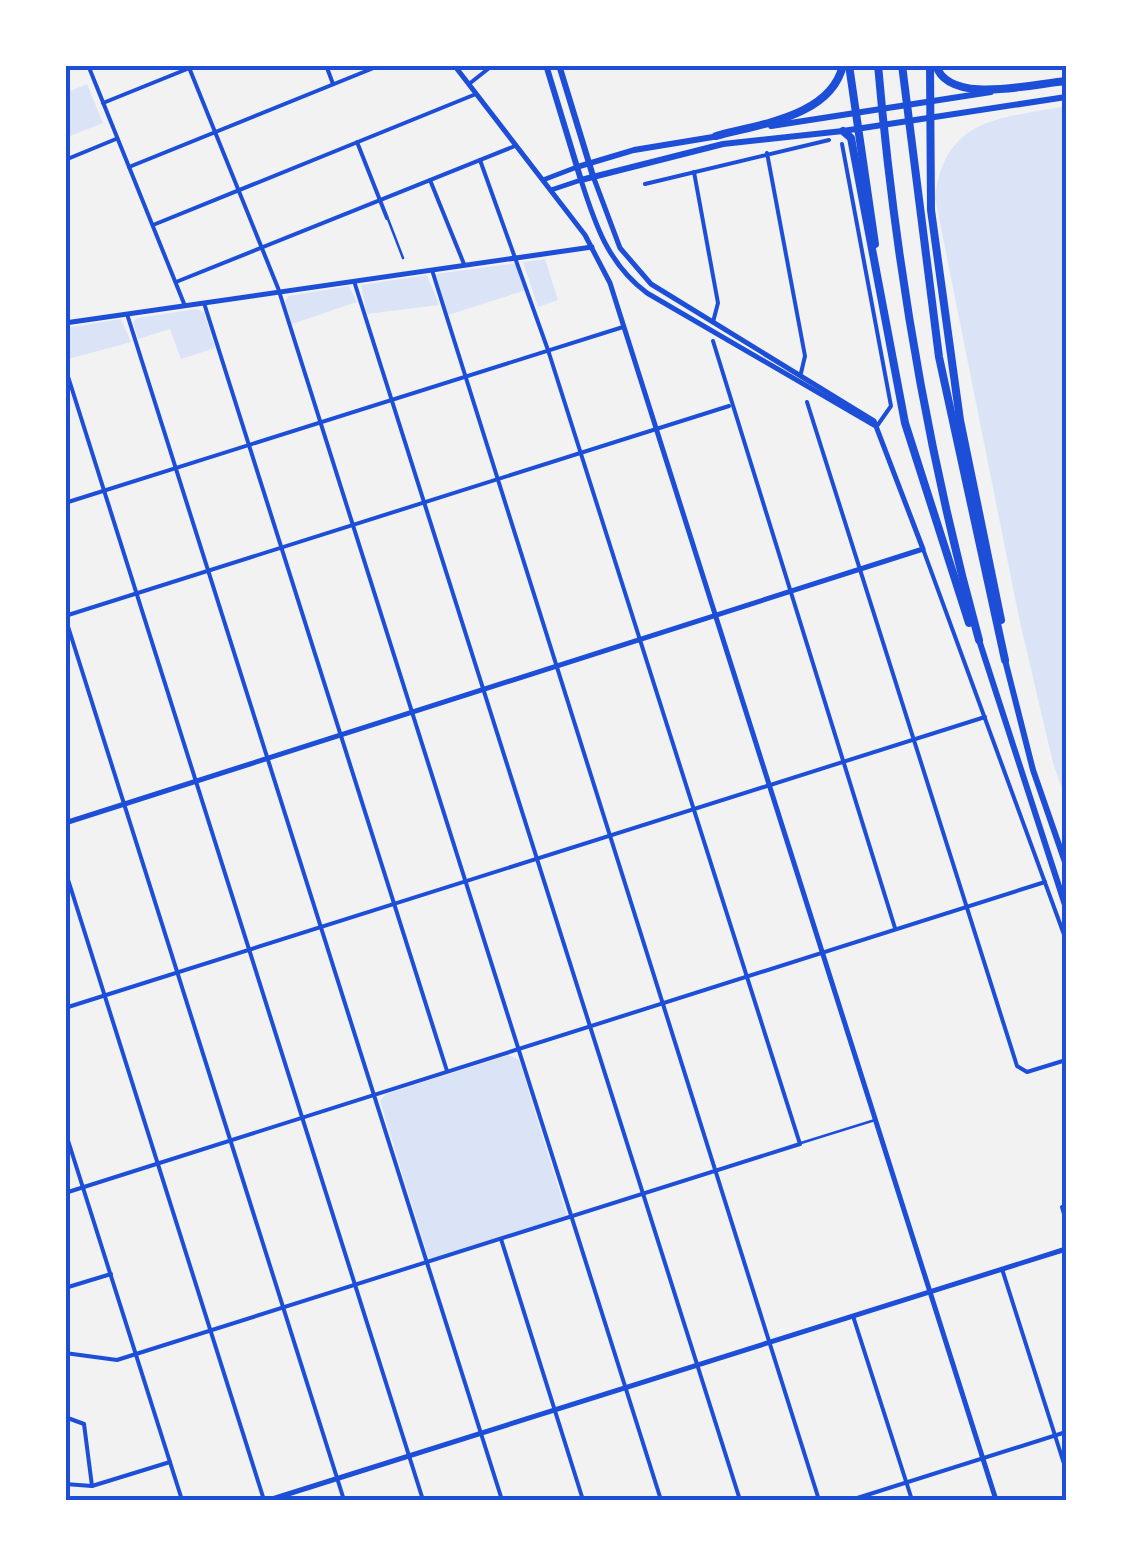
<svg xmlns="http://www.w3.org/2000/svg" width="1131" height="1565" font-family="'IBM Plex Sans',sans-serif">
<rect width="100%" height="100%" fill="#f2f2f2"/>
<g fill="#dbe4f7">
<polygon points="87,84 103,123 65,138 65,93"/>
<path d="M1066 106V800L1053 763 1019 618 935 198C945 117 999 119 1066 106Z"/>
<polygon points="545,259 558,300 538,307 523,262"/>
<polygon points="517,263 526,290 448,315 436,274"/>
<polygon points="427,275 439,305 367,314 361,285"/>
<polygon points="349,286 357,302 292,324 285,301 289,296"/>
<polygon points="196,309 204,312 215,348 181,359 170,329 138,339 133,322 137,318"/>
<polygon points="121,319 131,342 65,360 65,328"/>
<polygon points="509,1055 519,1060 567,1216 429,1260 380,1101 386,1094"/>
</g>
<g fill="none" stroke-linecap="round" stroke-linejoin="round">
<g stroke="#1d4ed8" stroke-width="2.5">
<polyline points="388,219 403,258"/>
<polyline points="801,1143 875,1120"/>
</g>
<g stroke="#1d4ed8" stroke-width="4">
<polyline points="88,65 185,306"/>
<polyline points="188,65 278,288 661,1500"/>
<polyline points="326,65 333,84"/>
<polyline points="469,84 493,65"/>
<polyline points="103,103 197,65"/>
<polyline points="357,142 387,218"/>
<polyline points="842,144 891,406 877,426"/>
<polyline points="767,153 805,356 801,373"/>
<polyline points="65,160 116,139"/>
<polyline points="129,167 381,65"/>
<polyline points="694,172 718,303 713,322"/>
<polyline points="430,180 464,264"/>
<polyline points="645,184 829,140"/>
<polyline points="153,225 476,94"/>
<polyline points="432,270 819,1500"/>
<polyline points="354,281 740,1500"/>
<polyline points="176,282 515,146"/>
<polyline points="204,303 447,1071"/>
<polyline points="127,314 502,1500"/>
<polyline points="713,341 895,928"/>
<polyline points="65,367 423,1500"/>
<polyline points="807,402 1017,1066 1027,1072 1066,1060"/>
<polyline points="65,503 623,327"/>
<polyline points="923,549 1066,940"/>
<polyline points="65,616 729,406"/>
<polyline points="65,617 344,1500"/>
<polyline points="65,870 264,1500"/>
<polyline points="65,1008 985,717"/>
<polyline points="65,1131 182,1500"/>
<polyline points="65,1193 1045,882"/>
<polyline points="1062,1207 1066,1221"/>
<polyline points="501,1239 583,1500"/>
<polyline points="1002,1269 1066,1470"/>
<polyline points="65,1288 111,1274"/>
<polyline points="853,1316 912,1500"/>
<polyline points="65,1353 117,1360 800,1144 548,350 480,160"/>
<polyline points="65,1417 84,1424 92,1486"/>
<polyline points="65,1484 92,1486 170,1462"/>
<polyline points="851,1500 1066,1432"/>
</g>
<g stroke="#1d4ed8" stroke-width="5">
<polyline points="454,65 585,235 610,283 996,1500"/>
<polyline points="543,180 577,167"/>
<path d="M551 190 581 180C595 224 608 264 647 293L874 425"/>
<polyline points="65,323 592,247"/>
<polyline points="65,823 923,549 874,421 651,284 620,248 593,176"/>
<polyline points="269,1500 1066,1249"/>
</g>
<g stroke="#1d4ed8" stroke-width="6">
<polyline points="546,65 581,180 723,144 843,131 1066,97"/>
<polyline points="559,65 593,176"/>
<polyline points="771,126 991,92"/>
<polyline points="577,167 634,150 719,136"/>
</g>
<g stroke="#1d4ed8" stroke-width="6">
<polyline points="979,640 1066,908"/>
<polyline points="1005,660 1033,770 1066,865"/>
</g>
<g stroke="#1d4ed8" stroke-width="8">
<polyline points="849,65 875,244"/>
<path d="M878 65C895 261 927 451 979 640"/>
<polyline points="902,65 939,357 1005,660"/>
<polyline points="930,65 931,210 960,420 1001,620"/>
<path d="M936 65C948 106 1032 84 1066 81"/>
<polyline points="843,131 851,138 905,423 969,623"/>
<path d="M716 136C759 124 831 117 843 65"/>
</g>
</g>
<rect width="1131" height="1565" fill="none" stroke="#ffffff" stroke-width="135"/>
<rect x="68" y="68" width="996" height="1430" fill="none" stroke="#1d4ed8" stroke-width="4"/>
</svg>
